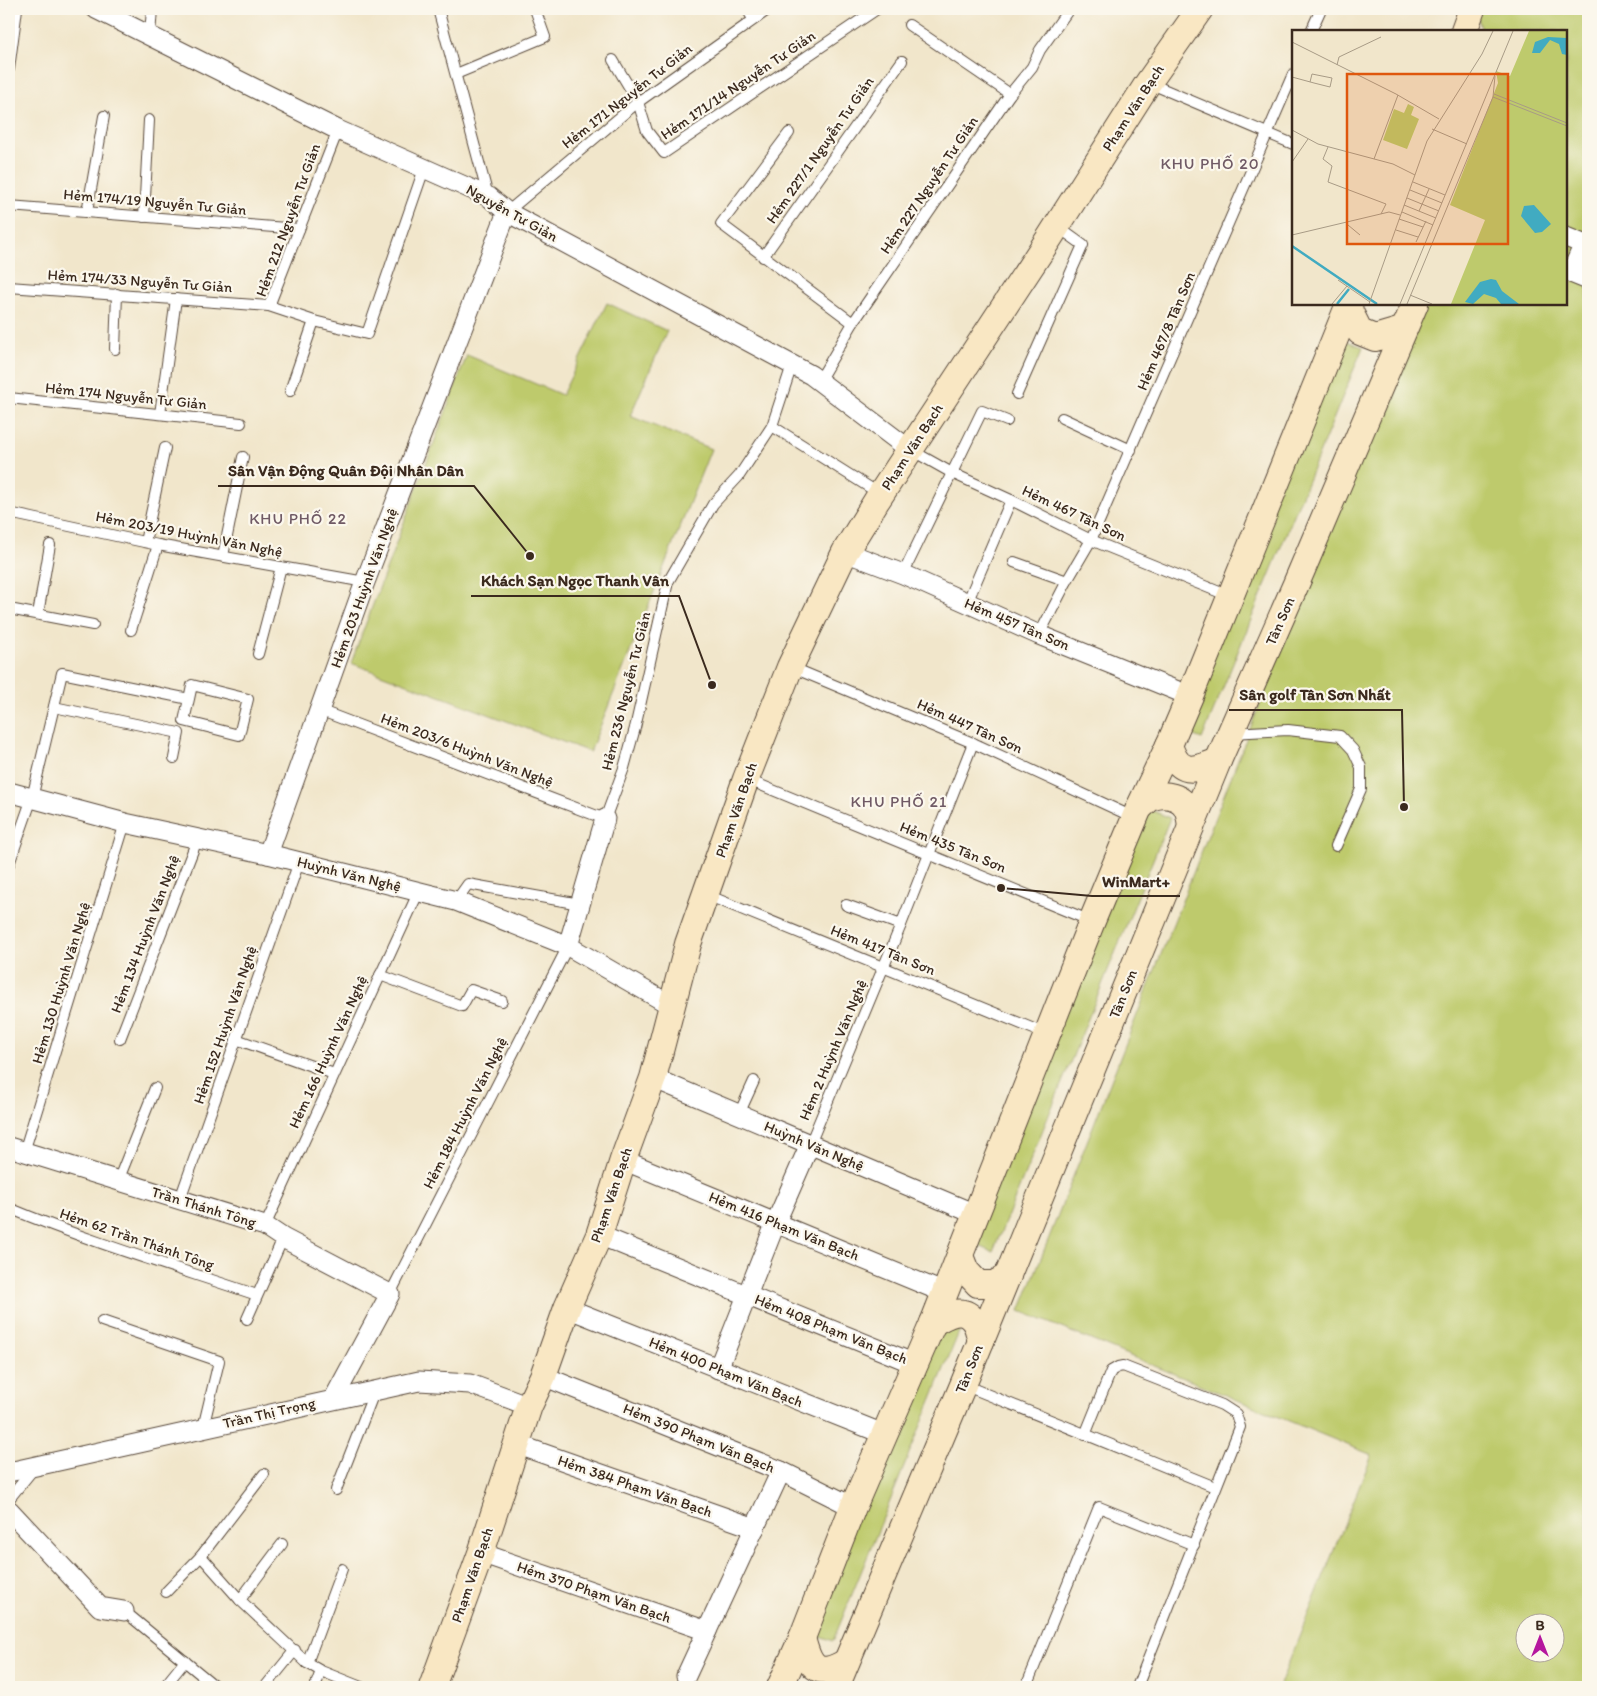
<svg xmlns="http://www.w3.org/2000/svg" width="1597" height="1696" font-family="Itim,sans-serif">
<rect width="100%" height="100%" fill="#fbf7ec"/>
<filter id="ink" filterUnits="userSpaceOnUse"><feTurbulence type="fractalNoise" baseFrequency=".02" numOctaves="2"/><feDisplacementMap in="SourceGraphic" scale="10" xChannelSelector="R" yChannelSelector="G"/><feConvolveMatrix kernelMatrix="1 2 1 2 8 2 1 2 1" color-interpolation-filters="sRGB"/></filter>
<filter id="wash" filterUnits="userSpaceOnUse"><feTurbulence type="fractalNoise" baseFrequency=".0096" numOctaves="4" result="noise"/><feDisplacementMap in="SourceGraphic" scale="20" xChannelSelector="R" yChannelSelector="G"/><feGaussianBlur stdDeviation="1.12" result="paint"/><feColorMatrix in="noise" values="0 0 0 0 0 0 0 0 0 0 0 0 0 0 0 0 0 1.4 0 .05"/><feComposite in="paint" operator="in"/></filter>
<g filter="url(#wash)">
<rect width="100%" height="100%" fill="#f1e6cb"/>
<g fill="#beca6c" stroke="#7c7a45" fill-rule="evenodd">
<path d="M1475 9H1573L1588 14V1687H1279L1372 1455 1020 1311 1418 304H1566V31H1482ZM1524 1624H1554V1654H1524Z"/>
<polygon points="607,303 667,331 630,416 711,449 590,752 351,663 467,355 562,395"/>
<polygon points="1333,336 1363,347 1202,739 1170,727"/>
<polygon points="1139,805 1170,818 993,1252 965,1240"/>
<polygon points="933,1318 961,1327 833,1641 805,1630"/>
</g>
</g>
<g filter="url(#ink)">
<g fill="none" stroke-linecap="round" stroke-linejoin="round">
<defs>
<g id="lane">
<polyline points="438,9 488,196"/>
<polyline points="747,9 753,19"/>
<polyline points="909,25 1010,94"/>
<polyline points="1311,31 1321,9"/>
<polyline points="150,35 152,9"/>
<polyline points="613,60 638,102 647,131 664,153 877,9"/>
<polyline points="9,69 17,9"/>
<polyline points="456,74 545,37 535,9"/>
<polyline points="1149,83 1293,144"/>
<polyline points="789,133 721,224 853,323"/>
<polyline points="9,206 299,229"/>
<polyline points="87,212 104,116"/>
<polyline points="507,212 638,102 769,9"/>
<polyline points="144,217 149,120"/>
<polyline points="763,257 902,61"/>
<polyline points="9,287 269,306 314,321 367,334 424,169"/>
<polyline points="269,306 338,130"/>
<polyline points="115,349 117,294"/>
<polyline points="819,381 853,323 1010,94 1032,67 1040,50 1069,9"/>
<polyline points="290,391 314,321"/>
<polyline points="1017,394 1083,245 1058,227"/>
<polyline points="9,398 241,423"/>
<polyline points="160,414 176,299"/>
<polyline points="1062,418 1131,450"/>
<polyline points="772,426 880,494"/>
<polyline points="911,450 952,473 1011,500 1091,540 1229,596"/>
<polyline points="9,513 158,545 365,582"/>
<polyline points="145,542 165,448"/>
<polyline points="223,556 243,457"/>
<polyline points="1014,562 1067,581"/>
<polyline points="903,574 982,411 1007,421"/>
<polyline points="967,603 1011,500"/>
<polyline points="9,609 93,625"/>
<polyline points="38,614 50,545"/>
<polyline points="131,630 158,545"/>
<polyline points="1039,635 1067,581 1091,540 1293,74"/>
<polyline points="258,654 281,567"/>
<polyline points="791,667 973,743 1135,818"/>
<polyline points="54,707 179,733 174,758"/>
<polyline points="319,710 605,819 624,768 635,728 668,582 713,504 739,476 772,426 792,365"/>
<polyline points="1231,733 1288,730 1340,736 1353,750 1361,767 1361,789 1336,846"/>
<polyline points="746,779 1091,921"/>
<polyline points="9,864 32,798 62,673 189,699 192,685 248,699 239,735 184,721 189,699"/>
<polyline points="707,895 1046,1034"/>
<polyline points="456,901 468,884 580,904"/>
<polyline points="846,905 901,925"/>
<polyline points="380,975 462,1006 471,990 502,1001"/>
<polyline points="120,1039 197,840"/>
<polyline points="236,1039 334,1074"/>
<polyline points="739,1114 754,1081"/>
<polyline points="810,1144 901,925 973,743"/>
<polyline points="24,1152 125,823"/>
<polyline points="118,1181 155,1088"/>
<polyline points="180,1199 299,862"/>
<path d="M9 1208C90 1242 174 1267 257 1295"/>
<polyline points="265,1226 419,891"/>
<polyline points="390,1294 568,946"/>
<polyline points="247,1319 283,1238"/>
<polyline points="102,1321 219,1361 203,1428"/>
<polyline points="964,1385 1215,1487"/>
<polyline points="1085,1435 1111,1371 1118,1367 1123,1366 1222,1405 1236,1414 1240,1427 1137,1687"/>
<polyline points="336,1490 375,1390"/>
<polyline points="9,1499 35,1467"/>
<polyline points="201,1556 240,1600 307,1663 321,1671 361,1687"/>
<polyline points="166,1592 201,1556 264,1474"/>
<polyline points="240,1600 282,1544"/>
<polyline points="124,1611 216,1687"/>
<polyline points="307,1663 342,1569"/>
<polyline points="164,1687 185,1661"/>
<polyline points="265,1687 295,1650"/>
<polyline points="315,1687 321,1671"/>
<polyline points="1026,1687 1099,1507 1194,1545"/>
</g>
<g id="street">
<polyline points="96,9 338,130 489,197 507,212 811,375 910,450"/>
<polyline points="1566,237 1588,246"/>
<polyline points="1566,271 1588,280"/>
<polyline points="1571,273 1584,244"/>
<polyline points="845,552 903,574 1039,635 1190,696"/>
<polyline points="9,792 125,823 268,854 456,901 568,946 672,1006"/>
<polyline points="268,854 365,582 507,212"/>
<polyline points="568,946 605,819"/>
<polyline points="653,1078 975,1214"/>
<polyline points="9,1147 265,1226 283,1238 390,1294 334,1398"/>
<polyline points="623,1160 945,1293"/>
<polyline points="599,1235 915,1364"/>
<polyline points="567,1308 886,1435"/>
<polyline points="718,1369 776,1222 810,1144"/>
<polyline points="543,1376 781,1471 853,1507"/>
<polyline points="516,1444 755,1528"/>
<polyline points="9,1472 419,1381 470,1384 529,1406"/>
<polyline points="9,1510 100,1607 124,1611"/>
<polyline points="481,1553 707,1631"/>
<polyline points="686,1676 781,1471"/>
</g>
<g id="secondary">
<polyline points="1464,31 1472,9"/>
<polyline points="1349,304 1350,312 1360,332 1375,338 1402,330"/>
<path d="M1169 745C1179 776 1193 771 1218 761"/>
<path d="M1139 808C1143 805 1147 800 1151 798 1164 792 1183 796 1188 811 1190 816 1190 821 1191 826"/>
<polyline points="960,1256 966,1271 978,1284 994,1284 1008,1276"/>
<path d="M933 1323C946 1315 963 1305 974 1321 978 1326 979 1335 981 1341"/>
<path d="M802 1638C809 1665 816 1680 846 1662"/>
<polyline points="432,1687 481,1553 529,1406 543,1376 567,1308 599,1235 623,1160 653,1078 688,944 746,779 790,667 845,552 877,500 1050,237 1148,83 1200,9"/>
<polyline points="780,1687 802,1638 853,1507 933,1323 1092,921 1139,808 1169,745 1190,696 1349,304"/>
<polyline points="836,1687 963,1385 1218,761 1296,584 1415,304"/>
</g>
</defs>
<use href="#lane" stroke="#564638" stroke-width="12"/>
<use href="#street" stroke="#564638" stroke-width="21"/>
<use href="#secondary" stroke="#564638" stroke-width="28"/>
<use href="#lane" stroke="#fff" stroke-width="10"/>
<use href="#street" stroke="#fff" stroke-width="19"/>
<use href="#secondary" stroke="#f9e7c3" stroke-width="26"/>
</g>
</g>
<g text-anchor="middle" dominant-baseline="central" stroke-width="4.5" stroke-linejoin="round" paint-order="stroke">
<g font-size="15" fill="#3b2a1e" stroke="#fbf7ec">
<text transform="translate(738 85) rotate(-34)">Hẻm 171/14 Nguyễn Tư Giản</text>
<text transform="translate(627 96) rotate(-38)">Hẻm 171 Nguyễn Tư Giản</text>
<text transform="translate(1133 108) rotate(-57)">Phạm Văn Bạch</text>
<text transform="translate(820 150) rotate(-55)">Hẻm 227/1 Nguyễn Tư Giản</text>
<text transform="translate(929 185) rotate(-56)">Hẻm 227 Nguyễn Tư Giản</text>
<text transform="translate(155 202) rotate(5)">Hẻm 174/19 Nguyễn Tư Giản</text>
<text transform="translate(512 213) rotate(29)">Nguyễn Tư Giản</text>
<text transform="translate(288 220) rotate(-70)">Hẻm 212 Nguyễn Tư Giản</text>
<text transform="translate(140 281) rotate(4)">Hẻm 174/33 Nguyễn Tư Giản</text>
<text transform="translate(1166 331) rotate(-67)">Hẻm 467/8 Tân Sơn</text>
<text transform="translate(126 396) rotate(6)">Hẻm 174 Nguyễn Tư Giản</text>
<text transform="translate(912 447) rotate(-57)">Phạm Văn Bạch</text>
<text transform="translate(1074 513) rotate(25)">Hẻm 467 Tân Sơn</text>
<text transform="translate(189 534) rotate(11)">Hẻm 203/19 Huỳnh Văn Nghệ</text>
<text transform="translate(364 588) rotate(-70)">Hẻm 203 Huỳnh Văn Nghệ</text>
<text transform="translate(1280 621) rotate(-66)">Tân Sơn</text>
<text transform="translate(1017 624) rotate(23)">Hẻm 457 Tân Sơn</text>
<text transform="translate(626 691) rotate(-76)">Hẻm 236 Nguyễn Tư Giản</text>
<text transform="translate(970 726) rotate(24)">Hẻm 447 Tân Sơn</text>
<text transform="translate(467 750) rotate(21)">Hẻm 203/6 Huỳnh Văn Nghệ</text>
<text transform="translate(736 810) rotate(-71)">Phạm Văn Bạch</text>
<text transform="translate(953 847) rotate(22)">Hẻm 435 Tân Sơn</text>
<text transform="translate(349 874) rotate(14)">Huỳnh Văn Nghệ</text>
<text transform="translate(145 934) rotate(-69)">Hẻm 134 Huỳnh Văn Nghệ</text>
<text transform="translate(883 950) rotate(22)">Hẻm 417 Tân Sơn</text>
<text transform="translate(61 983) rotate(-73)">Hẻm 130 Huỳnh Văn Nghệ</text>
<text transform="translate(1123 994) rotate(-68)">Tân Sơn</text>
<text transform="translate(225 1025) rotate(-71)">Hẻm 152 Huỳnh Văn Nghệ</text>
<text transform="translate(833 1050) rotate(-67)">Hẻm 2 Huỳnh Văn Nghệ</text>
<text transform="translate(328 1052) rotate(-65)">Hẻm 166 Huỳnh Văn Nghệ</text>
<text transform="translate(465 1113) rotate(-63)">Hẻm 184 Huỳnh Văn Nghệ</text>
<text transform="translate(814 1146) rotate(23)">Huỳnh Văn Nghệ</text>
<text transform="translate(611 1195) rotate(-71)">Phạm Văn Bạch</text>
<text transform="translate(204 1207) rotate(17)">Trần Thánh Tông</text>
<text transform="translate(784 1226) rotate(22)">Hẻm 416 Phạm Văn Bạch</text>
<text transform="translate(137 1239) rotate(19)">Hẻm 62 Trần Thánh Tông</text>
<text transform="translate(831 1329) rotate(22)">Hẻm 408 Phạm Văn Bạch</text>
<text transform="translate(969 1369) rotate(-68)">Tân Sơn</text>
<text transform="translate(726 1372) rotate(22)">Hẻm 400 Phạm Văn Bạch</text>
<text transform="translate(269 1413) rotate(-13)">Trần Thị Trọng</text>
<text transform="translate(699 1438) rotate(22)">Hẻm 390 Phạm Văn Bạch</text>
<text transform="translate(635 1486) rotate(19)">Hẻm 384 Phạm Văn Bạch</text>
<text transform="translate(472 1575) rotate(-71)">Phạm Văn Bạch</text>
<text transform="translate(594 1592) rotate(19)">Hẻm 370 Phạm Văn Bạch</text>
</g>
<g font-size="16" letter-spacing="1" fill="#705a65" stroke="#fbf7ec">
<text x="1210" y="163">KHU PHỐ 20</text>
<text x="298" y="518">KHU PHỐ 22</text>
<text x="899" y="801">KHU PHỐ 21</text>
</g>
</g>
<g transform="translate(1292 30)">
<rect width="275" height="275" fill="#f1e6cb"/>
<path d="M237 1H275V274H159L193 190 158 175 206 53 204 41 218 46ZM116 74 122 77 119 85 127 89 115 119 91 110 102 79 112 83Z" fill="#beca6c"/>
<path d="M256 7 275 8V25L270 24 267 14 258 10 248 23H240L243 12ZM242 175 259 194 250 202 243 203 229 186 232 176ZM199 249 204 250 210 261 227 274H209L204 268 192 264 181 274 173 272 188 252Z" fill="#41abc1"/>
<path fill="none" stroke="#41abc1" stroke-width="2.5" d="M0 216 85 274M45 274 57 259"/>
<path fill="none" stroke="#a89b86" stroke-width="1" d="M0 12 104 64 147 89M45 35 47 27 89 7M0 47 22 53 38 57 40 48 20 44 18 52M202 64 275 93M201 67 275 96M140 99 175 114M0 100 26 114 101 134 123 145M36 117 31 129 40 136 36 152 94 174 89 184M82 129 106 65M0 132 16 109M121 152 153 165M118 160 150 173M115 168 147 181M112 175 144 188M127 181 137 159M110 182 141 195M107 189 131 197M56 195 68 205M104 200 126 207M0 205 97 182 108 185M124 212 134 191M46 250 78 272M118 265 140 274M40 274 55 256M77 274 135 111 190 24 201 1M108 274 221 1M115 274 201 67 203 46"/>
<path fill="#df570d" fill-opacity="0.15" stroke="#df570d" stroke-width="2.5" d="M55 44H216V214H55Z"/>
<rect width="275" height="275" fill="none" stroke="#3b2a1e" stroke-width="2.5"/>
</g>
<path fill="none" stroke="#3b2a1e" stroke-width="2" d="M530 556L474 486H218M712 685L679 596H471M1404 807L1402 710H1229M1001 888L1092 896H1180"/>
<g fill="#3b2a1e" stroke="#fbf7ec" stroke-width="2">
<circle cx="530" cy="556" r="5"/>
<circle cx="712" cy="685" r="5"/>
<circle cx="1404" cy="807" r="5"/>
<circle cx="1001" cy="888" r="5"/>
</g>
<g font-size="16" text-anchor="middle" font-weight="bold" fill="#3b2a1e" stroke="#fbf7ec" stroke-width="4.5" stroke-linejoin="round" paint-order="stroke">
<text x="346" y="476">Sân Vận Động Quân Đội Nhân Dân</text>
<text x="575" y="586">Khách Sạn Ngọc Thanh Vân</text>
<text x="1315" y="700">Sân golf Tân Sơn Nhất</text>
<text x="1136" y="887">WinMart+</text>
</g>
<rect width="1597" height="1696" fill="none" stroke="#fbf7ec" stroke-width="30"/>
<g transform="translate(1540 1638)"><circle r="24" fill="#fbf7ec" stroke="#aea59a"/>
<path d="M0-4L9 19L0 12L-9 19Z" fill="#b5179e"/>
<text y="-8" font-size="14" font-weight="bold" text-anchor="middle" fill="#3b2a1e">B</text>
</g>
</svg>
